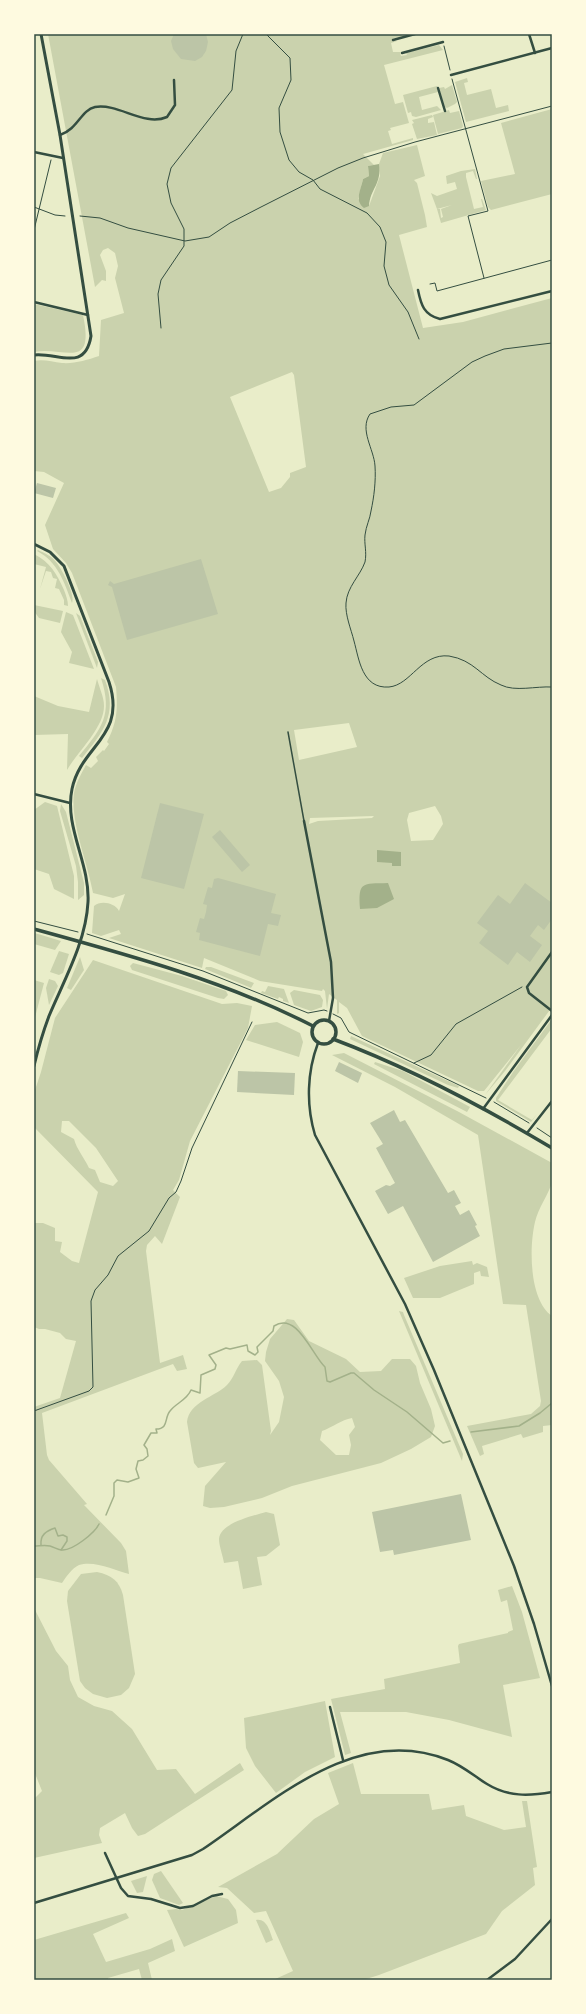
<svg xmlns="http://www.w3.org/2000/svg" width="586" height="2014" font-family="Rubik,sans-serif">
<rect width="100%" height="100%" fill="#e9edc9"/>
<g fill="#cad2ad" fill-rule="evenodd">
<path d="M48 34H401L402 37 393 38 394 41H397L391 43 393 52H400L401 56 407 55 406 53 439 45 443 50 384 65 395 104 403 102 409 123 390 128 391 130 388 131 392 144 413 138V140L363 154 374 165 368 166 369 176 363 179 358 199 369 206 380 176 379 164 383 153 417 145 425 176 414 180 417 183 425 215 427 227 399 235 423 328 463 322 552 298V1007L505 1071 485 1095 521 1045 484 1091H478L362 1036 347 1008 339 1002V1013L337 1014V1000L329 994 327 1009 325 991 323 989 322 991 260 981 204 958 202 968 109 938 121 934 119 930 101 936 92 933 94 906C101 900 115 903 119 911L125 894 113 898 93 893C88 864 70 821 74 793 76 783 81 774 86 765L91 768 98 761 96 757 103 750 104 751 109 744 107 742C117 722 118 710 116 687L72 573 66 563 53 549 45 525 64 483 44 472 34 471V361C44 359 52 362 62 363 74 364 87 360 99 356L101 320 124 313 115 278 118 266 115 253 108 248 103 250 100 255 106 271V281L102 280 95 287ZM292 372 294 375 306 467 290 473V477L281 488 269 492 230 397ZM349 723 357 747 299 760 294 730ZM435 806 441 816 443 824 433 840 411 841 407 820 409 813ZM374 816 372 818 318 821 309 824 310 818Z"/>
<polygon points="467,78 468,82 464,83 467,95 491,89 496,108 508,105 509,111 466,122 455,82"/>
<polygon points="452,85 457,102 455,104 447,108 445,107 439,88 444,87 445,89"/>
<polygon points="437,86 438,92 419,97 422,110 437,106 441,110 416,117 412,116 411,112 408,113 403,95"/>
<polygon points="552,109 552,194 491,210 488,207 481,181 515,174 501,123"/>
<polygon points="449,110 450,113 459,111 463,126 462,128 438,134 433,115"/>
<polygon points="432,115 433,117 428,119 428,123 434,122 437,135 417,139 412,124 414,123 412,120"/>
<polygon points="475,169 477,179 476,179 473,171 466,173 466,177 474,209 483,207 481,199 482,199 486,210 441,223 437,209 440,209 441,218 443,217 441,209 452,205 437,209 431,193 437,196 457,189 455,182 447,184 446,176 461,171"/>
<path d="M34 304 83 315C95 372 64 346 34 352Z"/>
<path d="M38 550C44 553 52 556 56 562 62 569 76 596 72 603 64 582 58 562 37 551Z"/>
<path d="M34 554C50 562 57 574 64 590 66 595 68 601 68 606L64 605V600L59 589 55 588 57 579 53 578 51 572 46 571 40 589 46 567 34 564Z"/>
<polygon points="34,605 63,611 60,623 39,618 34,611"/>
<polygon points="66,612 73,615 94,669 69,663 72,652 61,632"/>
<polygon points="76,613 80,616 98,662 97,668"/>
<path d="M101 678 105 680C118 715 103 732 82 758L79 756C102 728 113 715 101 678Z"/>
<path d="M97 679C99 687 104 697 104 706 104 728 78 751 67 770L68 734 34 735V696L58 706 89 712Z"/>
<polygon points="45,802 57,806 74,876 74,899 54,889 49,874 34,869 34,810"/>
<polygon points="61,804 66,812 84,883 84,895 78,900 78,882 76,866 60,811"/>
<polygon points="34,933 38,934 61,941 55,950 34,944"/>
<polygon points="59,951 69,954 63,973 59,975 50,972"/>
<polygon points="80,957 84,970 71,990 67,988"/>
<path d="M93 960 222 1004 237 1003 252 1006 248 1028 190 1141 179 1180 173 1190 180 1197 162 1244 155 1236 147 1245 146 1251 160 1363 183 1355 187 1369 177 1371 173 1364 42 1413 47 1455 49 1460 87 1504 84 1505 121 1543 126 1551 129 1574C115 1570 94 1560 79 1565 72 1568 66 1577 62 1583L40 1578H34V1407L60 1398 76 1341 66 1339 60 1333 45 1329H39L34 1327V1223H43L55 1228V1241L62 1242 60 1252 72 1261 79 1263 98 1192 34 1127V1093L41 1072 55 1018ZM62 1121H69L96 1148 118 1181 113 1186 100 1182 95 1170 89 1168C84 1157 77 1150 74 1139L61 1132Z"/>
<polygon points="133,963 182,976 226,991 228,995 224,999 218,998 132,970 130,966"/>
<polygon points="206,967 211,967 254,983 251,988 249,987 205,969"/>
<polygon points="49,979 55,981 58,986 49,1005 46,988"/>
<polygon points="34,980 44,983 34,1021"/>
<polygon points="268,986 284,989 289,1003 283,1001 283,999 279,997 278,999 261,993 262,991 265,992"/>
<polygon points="294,990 320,995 323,1000 322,1007 311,1011 294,1005 290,993"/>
<polygon points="552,1019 552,1028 498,1100 532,1120 537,1114 531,1122 496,1101 496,1098 513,1072"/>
<polygon points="277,1022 300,1033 303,1042 299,1057 246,1040 255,1025"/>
<polygon points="351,1036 459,1086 458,1088 448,1085 350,1039"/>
<path d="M344 1053 459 1112 552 1163C552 1169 553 1176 552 1182 549 1194 538 1208 535 1222 529 1247 529 1300 552 1316V1425L543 1426V1432L523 1438 521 1434 482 1446 484 1454 480 1456 467 1426 531 1414 540 1406 541 1401 526 1305 503 1304 478 1135 395 1087 332 1055Z"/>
<polygon points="375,1062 403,1071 470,1107 467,1112 374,1064"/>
<polygon points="472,1261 473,1265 477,1263 487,1267 489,1277 481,1276 480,1271 474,1273 474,1284 440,1298 413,1298 404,1278 440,1266"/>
<polygon points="399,1311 403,1312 404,1315 463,1454 462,1461"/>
<path d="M287 1319 294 1320 309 1341 346 1359 360 1372 381 1371 392 1359H410L416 1366 420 1383 431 1409 435 1426 431 1437 411 1449 381 1463 292 1486 262 1498 224 1507 210 1508 203 1506 205 1486 226 1462 198 1468 194 1463 187 1422C189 1402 215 1397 227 1385 234 1378 236 1368 242 1361L257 1360 262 1365 271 1431 270 1435 279 1422 284 1397 279 1381 265 1361 266 1352 270 1339ZM352 1418 355 1427 349 1435 351 1445 349 1455H336L320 1440 322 1431C333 1427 341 1420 352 1418Z"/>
<path d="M266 1512 274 1514 280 1545 266 1556 257 1557 262 1585 243 1589 238 1561 224 1563C223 1556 219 1546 219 1539 220 1523 253 1516 266 1512Z"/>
<path d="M97 1572C112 1575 119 1581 123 1595L135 1674 129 1688 121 1695 107 1698 93 1694 85 1688 80 1681 67 1601 68 1591 81 1574Z"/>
<polygon points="512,1586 522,1612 540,1678 503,1685 512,1737 449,1720 406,1712 340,1712 351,1753 345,1755 331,1699 385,1689 384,1679 460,1663 458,1646 459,1644 508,1633 508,1632 513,1630 507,1600 501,1602 498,1590"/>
<polygon points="34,1608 56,1651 68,1666 70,1680 78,1697 94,1706 112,1711 132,1729 157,1770 176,1769 195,1794 240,1763 244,1770 145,1834 138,1836 132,1828 125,1813 100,1828 99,1835 102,1843 34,1858 34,1799 42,1791 34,1771"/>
<polygon points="325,1701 335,1757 305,1772 276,1793 255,1766 246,1748 244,1718"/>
<polygon points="353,1763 361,1794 429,1794 432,1810 464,1805 466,1816 504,1830 526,1827 522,1801 527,1801 537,1867 533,1868 535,1885 502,1911 486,1934 379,1975 363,1980 273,1980 293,1971 266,1911 254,1913 227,1888 218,1887 277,1854 314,1819 339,1804 328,1773"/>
<polygon points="161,1871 183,1903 179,1905 160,1898 152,1880 154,1874"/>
<polygon points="147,1876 143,1892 137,1893 131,1881"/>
<polygon points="216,1896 228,1899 236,1910 238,1923 184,1947 167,1910 176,1909 182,1910"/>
<polygon points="126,1913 129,1918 93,1934 106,1962 150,1949 172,1939 175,1951 148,1963 152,1980 142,1980 139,1969 108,1978 108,1980 34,1980 34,1940"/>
<path d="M256 1920C267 1918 270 1932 273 1940L266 1943Z"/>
</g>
<g fill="#a3b18a">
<path d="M379 164C382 184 370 189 369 206L364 208C354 200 361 190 363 179L369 176 368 166Z"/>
<polygon points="377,850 401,852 401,866 392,866 392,863 377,862"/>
<path d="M388 883 394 899 377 908 360 909C358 881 362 884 388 883Z"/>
</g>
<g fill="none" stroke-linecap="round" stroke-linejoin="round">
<g stroke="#a3b18a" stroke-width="1.5">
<polyline points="471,1432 519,1426 540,1413 552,1403"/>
<path d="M106 1515 114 1496V1483L117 1480 128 1482 139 1478 136 1469 138 1461 143 1460 148 1456 147 1449 144 1445 151 1433H157L156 1429C169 1429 164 1418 170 1411 176 1403 187 1400 191 1390L200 1393 201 1375 215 1369 216 1365 209 1355 226 1348 230 1349 247 1345 248 1351 255 1355 258 1352 257 1347 273 1331 274 1326C297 1311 312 1355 325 1367L327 1381 330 1382 351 1373H354L374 1390 407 1412 443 1443 450 1441"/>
<path d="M41 1545C40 1535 46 1531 55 1528L58 1536 63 1535 67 1537V1541L61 1550"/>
<path d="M34 1546C39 1546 45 1545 50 1546 54 1547 58 1550 62 1550 72 1551 95 1533 99 1524"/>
</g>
</g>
<g fill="#bcc5a7">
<polygon points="174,34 206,34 208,42 206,51 202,57 195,61 181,59 173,49 171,41"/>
<polygon points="37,483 56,488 53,498 34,493"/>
<polygon points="201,559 218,614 127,640 112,587 108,585 110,581 114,584"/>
<polygon points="160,803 204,814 184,889 141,878"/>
<polygon points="220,830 250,865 242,872 212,837"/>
<polygon points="218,878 276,894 271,913 281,915 278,926 268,924 260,956 199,940 200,933 196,932 200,918 204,919 206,912 207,905 203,904 208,887 212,888 214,879"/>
<polygon points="525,883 552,903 552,919 544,930 538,925 530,936 542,945 530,962 517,952 508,965 479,943 488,931 477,923 498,895 510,904"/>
<polygon points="339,1062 362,1073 358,1083 335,1071"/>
<polygon points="238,1071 295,1073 294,1095 237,1092"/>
<polygon points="394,1110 400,1122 405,1120 448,1193 454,1190 461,1203 455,1206 460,1215 469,1210 477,1225 475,1226 480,1236 433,1262 403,1206 388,1214 375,1191 386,1185 390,1186 395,1183 376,1148 383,1144 370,1123"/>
<polygon points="461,1494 471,1540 394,1555 393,1550 380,1552 372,1512"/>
</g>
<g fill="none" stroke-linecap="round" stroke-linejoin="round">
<g stroke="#344e41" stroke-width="1">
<polyline points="266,34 290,58 291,80 279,108 280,132 289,160 299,172 313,180 320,189 367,213 380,227 386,242 384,266 389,285 408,312 419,339"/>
<polyline points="444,46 450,70"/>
<polyline points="452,79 488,211 468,216 484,278"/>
<polyline points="34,207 55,215 65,216"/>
<polyline points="80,216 100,218 128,228 185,241 209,237 230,223 261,207 338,168 363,158 415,142 552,106"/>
<polyline points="34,230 51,160"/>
<polyline points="430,284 435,283 437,291 552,260"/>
<polyline points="161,328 158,294 161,280 184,246 184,229 171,203 167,184 171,168 232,90 236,51 243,34"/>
<path d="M552 343 504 349 485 356 472 362 414 405 391 407 370 414C359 430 374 449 375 466 376 481 374 497 371 511 370 519 366 526 365 535 364 544 367 552 365 562 360 576 347 587 346 603 345 615 351 629 354 641 359 659 362 689 389 687 411 685 421 653 449 656 474 660 481 677 501 685 515 692 536 686 552 687"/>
<polyline points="34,921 78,932"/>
<polyline points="87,934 203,971 308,1013 324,1010 327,1011"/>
<polyline points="333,1014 341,1018 349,1032 486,1098"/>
<polyline points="414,1063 431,1055 456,1024 522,987"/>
<polyline points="494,1102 529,1123"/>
<polyline points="537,1128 552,1138"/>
<polyline points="34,1411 89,1391 93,1387 91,1301 95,1290 108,1275 118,1256 149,1231 169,1198 176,1192 181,1181 192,1148 252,1022"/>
</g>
<polyline stroke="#344e41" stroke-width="1.5" points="288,732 304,821"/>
<g stroke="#344e41" stroke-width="2.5">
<polyline points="529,34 535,53"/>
<polyline points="393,40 415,34"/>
<polyline points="402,53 443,42"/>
<polyline points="451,75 552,48"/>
<polyline points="438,88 445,111"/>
<path d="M60 135C78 129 81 110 95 107 119 103 144 127 167 117L175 105 174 80"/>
<polyline points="34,152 63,158"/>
<path d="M418 290C421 305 424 315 440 319L552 291"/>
<polyline points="34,302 88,315"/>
<polyline points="34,794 70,803"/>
<polyline points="304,821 331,962 333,998 329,1021"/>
<polyline points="552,952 527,987 529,993 552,1011"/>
<path d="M318 1043C307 1072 306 1105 315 1135L405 1304 434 1370 514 1566 534 1624 552 1686"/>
<polyline points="483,1109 552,1015"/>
<polyline points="527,1133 552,1101"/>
<polyline points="330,1707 343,1760"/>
<polyline points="105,1853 121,1888 128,1896 151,1899 180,1908 193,1906 212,1896 222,1894"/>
<path d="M34 1903 192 1855 203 1849C274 1801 356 1723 448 1760 463 1766 474 1776 487 1784 508 1797 529 1796 552 1792"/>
<polyline points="487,1980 515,1959 552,1919"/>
</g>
<g stroke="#344e41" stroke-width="3">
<path d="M34 355C57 352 85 373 91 336L60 135 41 34"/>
<path d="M34 544 50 552 64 566 109 682C127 737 81 745 72 789 64 827 90 863 88 902 86 942 64 980 49 1016 43 1032 38 1049 34 1066"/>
</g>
<g stroke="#344e41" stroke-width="3.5">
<path d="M34 929C129 955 225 981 313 1026"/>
<circle cx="324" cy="1032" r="12"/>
<path d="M333 1039C410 1068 482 1106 552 1148"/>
</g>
</g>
<rect width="586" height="2014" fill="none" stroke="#fefae0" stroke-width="70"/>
<rect x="35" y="35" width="516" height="1944" fill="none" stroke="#344e41" stroke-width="1.5"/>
</svg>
